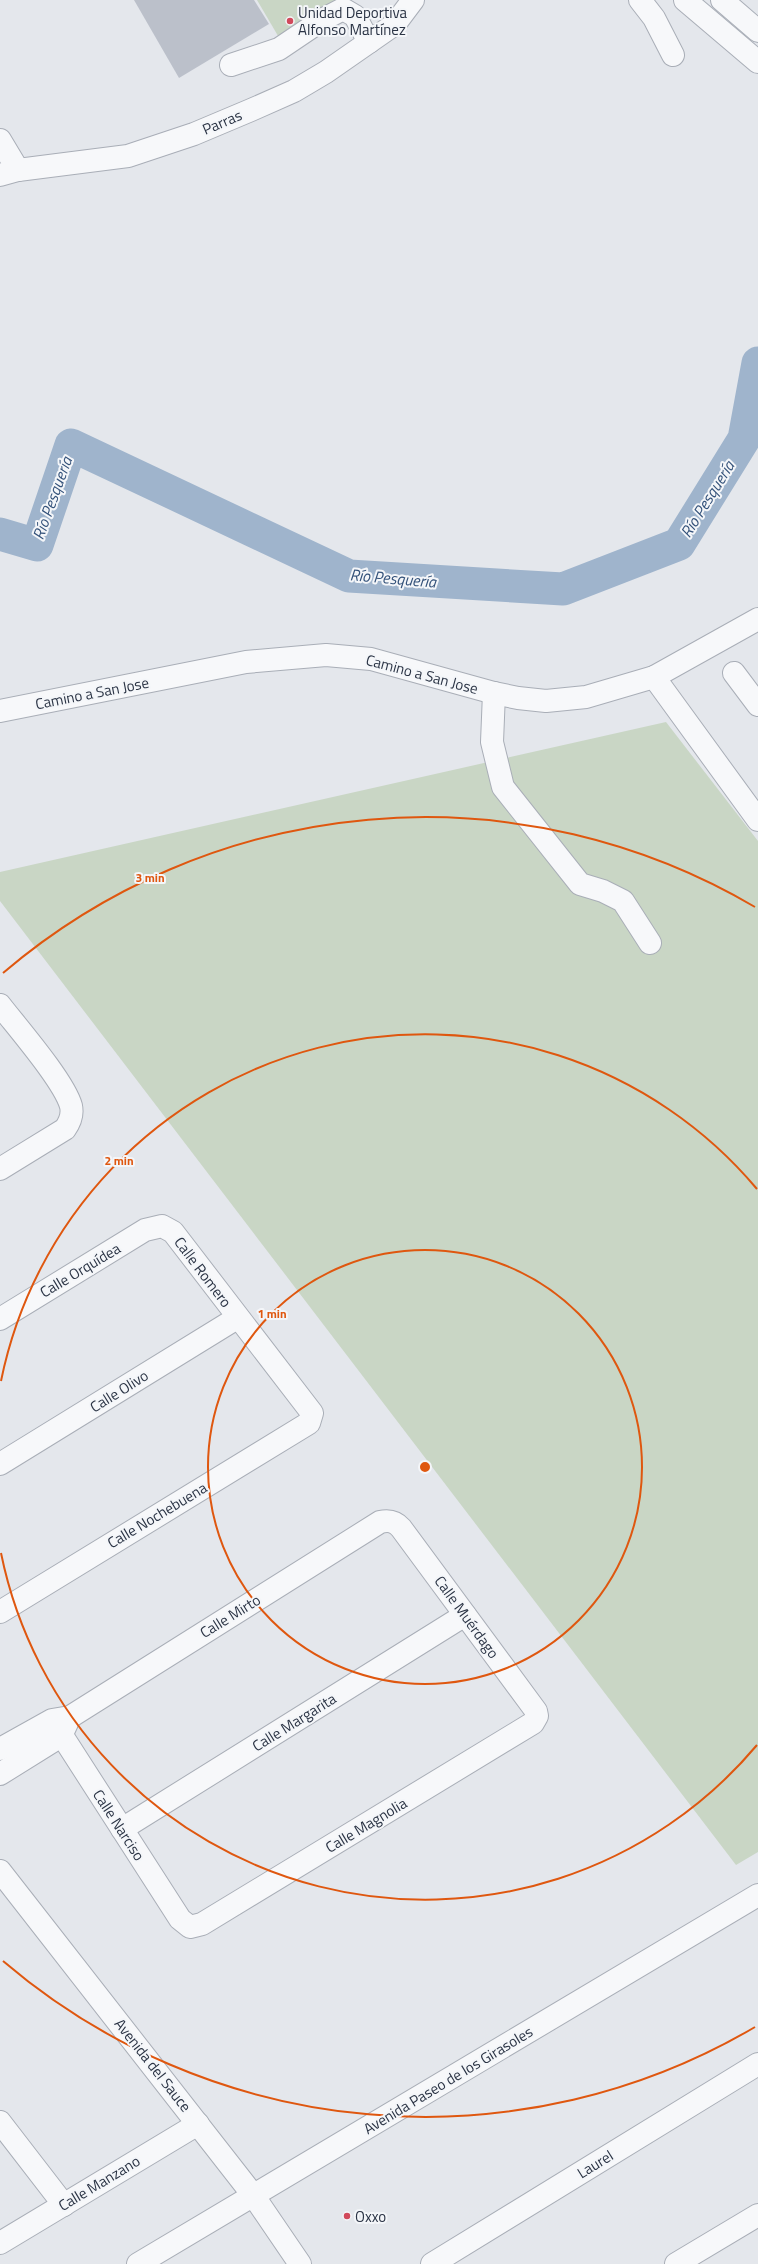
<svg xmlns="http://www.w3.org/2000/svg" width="758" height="2264" font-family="'Titillium Web',sans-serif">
<rect width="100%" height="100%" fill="#e4e7ec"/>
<g fill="#c9d6c5">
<polygon points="257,0 340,0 281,41"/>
<polygon points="666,722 758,841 758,1852 736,1865 0,901 0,872"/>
</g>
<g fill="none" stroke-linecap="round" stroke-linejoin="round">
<polyline stroke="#9fb4cc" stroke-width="33" points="0,534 37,545 71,445 349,576 563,589 679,544 744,439 758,363"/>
</g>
<polygon fill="#bbc0ca" points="134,0 254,0 269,24 179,78"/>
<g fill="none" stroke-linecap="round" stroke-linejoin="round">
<defs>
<g id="minor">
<polyline points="640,0 654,18 673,55"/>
<polyline points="685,0 758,62"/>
<polyline points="722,0 758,31"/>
<polyline points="231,65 279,49 322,20 343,9 355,16 369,42"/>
<polyline points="0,140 18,170"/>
<polyline points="0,175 18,170 128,156 194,134 251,110 294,91 326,72 395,24 413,0"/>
<polyline points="734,673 758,705"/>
<polyline points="654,677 758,820"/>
<polyline points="494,693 492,742 503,787 580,884 603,891 623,901 650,943"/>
<polyline points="0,711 246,662 326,655 371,659 494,693 518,698 546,701 586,697 654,677 758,619"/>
<path d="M0 1005C17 1027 64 1081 71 1106 73 1115 70 1122 65 1129L0 1169"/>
<polyline points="0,1319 145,1230 162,1226 173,1232 312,1413 309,1423 0,1612"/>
<polyline points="0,1464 237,1318"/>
<path d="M0 1749 52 1720 70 1717 380 1522C389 1520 395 1521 401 1528L536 1711 537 1716 533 1723 202 1924 190 1927 180 1919 52 1720"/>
<polyline points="0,1774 61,1736 67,1723"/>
<polyline points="122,1829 465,1615"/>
<polyline points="0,1871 253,2195 300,2264"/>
<polyline points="0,2122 64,2205"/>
<polyline points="0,2243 198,2124"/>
<polyline points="138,2264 758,1895"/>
<polyline points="432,2264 758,2064"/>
<polyline points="676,2264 758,2215"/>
</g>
</defs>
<use href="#minor" stroke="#a9aeb7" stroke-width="24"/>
<use href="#minor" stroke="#f7f8fa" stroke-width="22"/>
</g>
<g fill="none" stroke="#df570f" stroke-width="2">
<circle cx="425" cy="1467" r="217"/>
<path d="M757 1745A433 433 0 0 1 1 1553M1 1381A433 433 0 0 1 757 1189"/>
<path d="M755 2027A650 650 0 0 1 3 1961M3 973A650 650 0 0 1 755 907"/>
</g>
<g fill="#d1495b" stroke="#f4f6f9" stroke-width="1.5">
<circle cx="290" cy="21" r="4"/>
<circle cx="347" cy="2216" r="4"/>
</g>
<g text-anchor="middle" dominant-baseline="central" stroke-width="4" stroke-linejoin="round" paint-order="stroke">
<g font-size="15" fill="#2b3445" stroke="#f4f6f9" text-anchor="start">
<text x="298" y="12">Unidad Deportiva<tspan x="298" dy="17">Alfonso Martínez</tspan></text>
<text x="355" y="2216">Oxxo</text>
</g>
<g font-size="15" fill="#2b3445" stroke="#f4f6f9">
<text transform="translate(222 122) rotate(-23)">Parras</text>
<text transform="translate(422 674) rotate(15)">Camino a San Jose</text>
<text transform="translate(92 693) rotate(-11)">Camino a San Jose</text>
<text transform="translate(80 1270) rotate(-31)">Calle Orquídea</text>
<text transform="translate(203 1272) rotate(53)">Calle Romero</text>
<text transform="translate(119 1391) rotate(-32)">Calle Olivo</text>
<text transform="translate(157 1515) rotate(-31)">Calle Nochebuena</text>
<text transform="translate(230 1616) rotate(-32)">Calle Mirto</text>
<text transform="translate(467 1617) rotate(54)">Calle Muérdago</text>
<text transform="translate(294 1722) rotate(-32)">Calle Margarita</text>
<text transform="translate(119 1825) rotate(57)">Calle Narciso</text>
<text transform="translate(366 1825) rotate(-31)">Calle Magnolia</text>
<text transform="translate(153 2065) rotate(52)">Avenida del Sauce</text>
<text transform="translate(448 2080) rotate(-31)">Avenida Paseo de los Girasoles</text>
<text transform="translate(595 2164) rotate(-32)">Laurel</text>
<text transform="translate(99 2183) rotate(-31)">Calle Manzano</text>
</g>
<g font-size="16" font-style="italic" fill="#34527a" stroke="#f4f6f9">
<text transform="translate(52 498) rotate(-70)">Río Pesquería</text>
<text transform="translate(707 499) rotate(-58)">Río Pesquería</text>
<text transform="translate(393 578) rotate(5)">Río Pesquería</text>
</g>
</g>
<circle cx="425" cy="1467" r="6" fill="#df570f" stroke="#f4f6f9" stroke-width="2"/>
<g font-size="12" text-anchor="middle" font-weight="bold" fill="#df570f" stroke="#f4f6f9" stroke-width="4" stroke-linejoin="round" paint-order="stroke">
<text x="150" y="882">3 min</text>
<text x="119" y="1165">2 min</text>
<text x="272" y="1318">1 min</text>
</g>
</svg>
